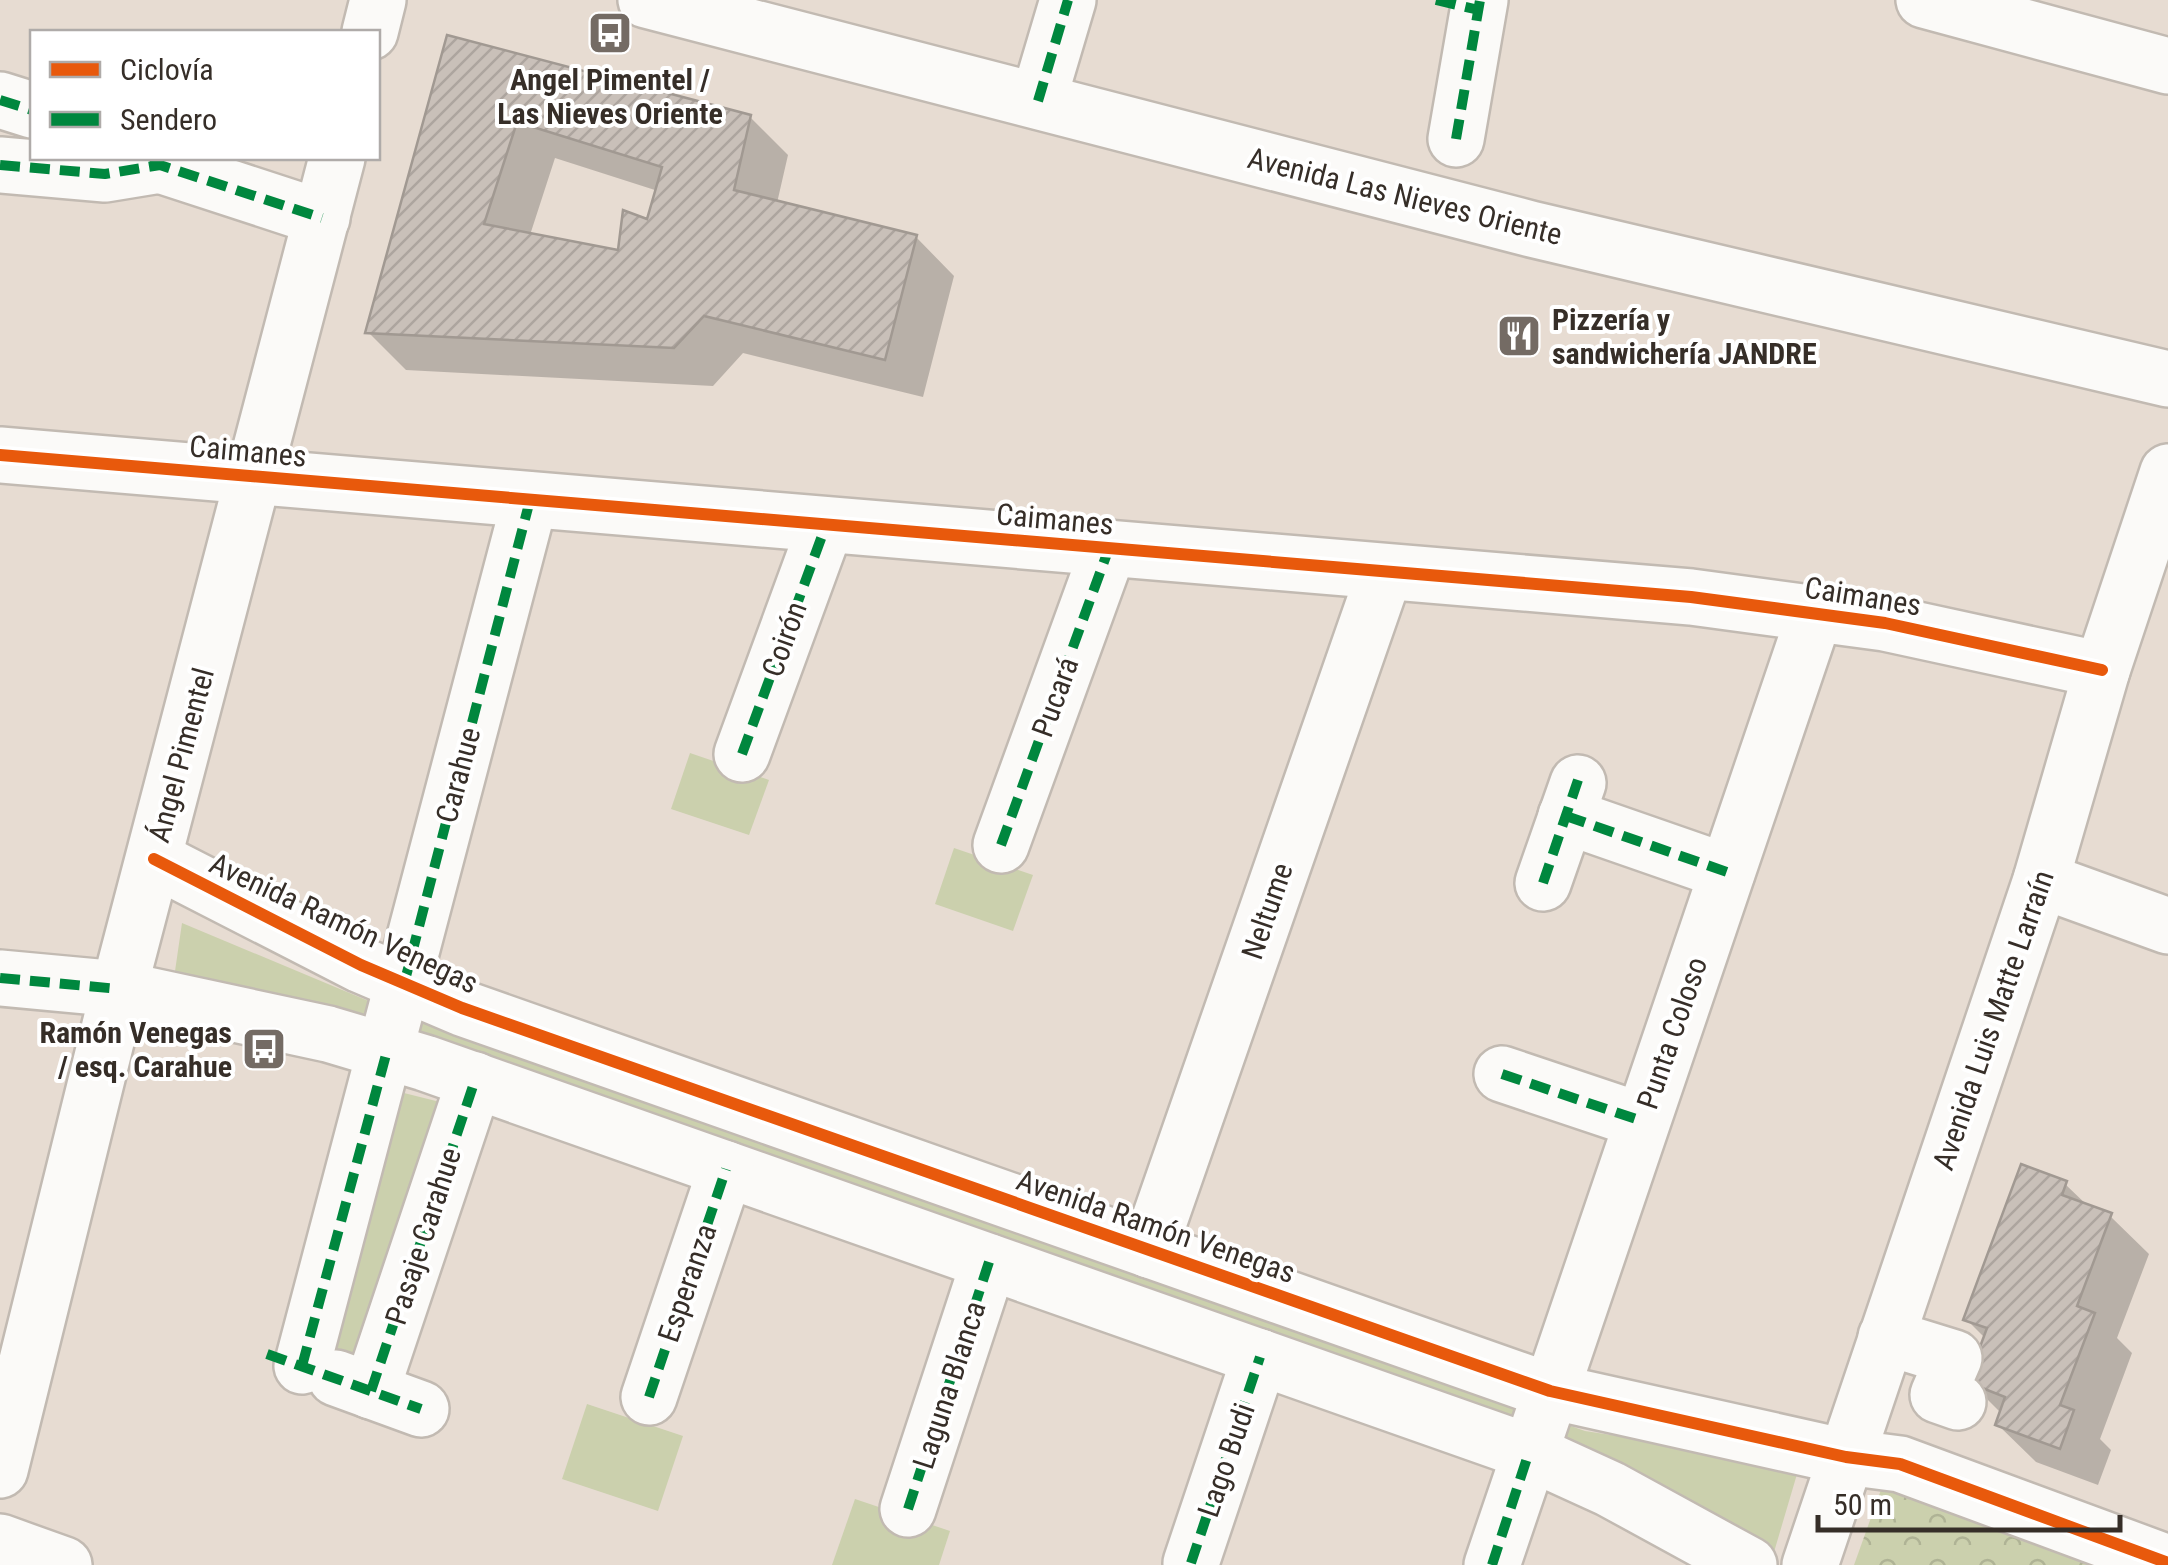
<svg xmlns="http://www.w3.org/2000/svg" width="2168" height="1565" font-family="'Roboto Condensed',sans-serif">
<defs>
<pattern id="park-crowns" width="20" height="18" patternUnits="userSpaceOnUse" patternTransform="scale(2.5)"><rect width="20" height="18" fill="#cbd0ad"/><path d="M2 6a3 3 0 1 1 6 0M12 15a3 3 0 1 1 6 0" fill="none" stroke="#afb395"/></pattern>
<pattern id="building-hatch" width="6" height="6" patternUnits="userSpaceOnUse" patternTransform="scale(2.5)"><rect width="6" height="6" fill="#c9c0b9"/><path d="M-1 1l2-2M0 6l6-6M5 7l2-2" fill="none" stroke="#ada59f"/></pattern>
</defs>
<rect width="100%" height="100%" fill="#e7dcd2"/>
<g fill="#cbd0ad">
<polygon points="690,753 769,780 749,835 671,809"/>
<polygon points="954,848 1033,875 1013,931 935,904"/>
<polygon points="182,923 371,1002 1585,1431 1800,1464 1774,1552 1585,1448 366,1015 174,978"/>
<polygon points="404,1093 440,1102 358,1362 331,1355"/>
<polygon points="587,1404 683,1436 658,1511 562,1479"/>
<polygon points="855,1499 950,1531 939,1565 832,1565"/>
</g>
<polygon fill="url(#park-crowns)" points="1882,1487 2118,1565 1854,1565"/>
<g fill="#0003" fill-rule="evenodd">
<path d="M448 38 750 117 788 155 777 203 916 237 954 276 923 397 743 353 713 386 406 370 368 332ZM555 158 658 191 649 222 621 253 530 235Z"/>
<polygon points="2065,1184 2090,1208 2110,1216 2149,1254 2117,1338 2132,1353 2100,1439 2111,1450 2098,1485 2036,1462 1997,1424 2001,1413 1970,1382 1986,1339 1966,1319"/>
</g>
<g fill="url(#building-hatch)" stroke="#a19992" stroke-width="2.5" fill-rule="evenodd">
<path d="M447 35 751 115 734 190 917 235 885 360 704 316 674 348 365 333ZM517 122 662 167 647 219 623 210 618 250 484 224Z"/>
<polygon points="2021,1164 2067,1181 2062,1195 2112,1213 2077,1306 2095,1313 2060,1405 2074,1410 2060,1449 1995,1425 2005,1397 1967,1382 1987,1328 1963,1320"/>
</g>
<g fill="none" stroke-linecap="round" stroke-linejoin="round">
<defs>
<g id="minor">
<polyline points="646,0 1531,229 2168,379"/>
<polyline points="1924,0 2168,66"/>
<polyline points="370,32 378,0"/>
<polyline points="0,100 32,110"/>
<polyline points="1038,101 1068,0"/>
<polyline points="1456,139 1480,0"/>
<polyline points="153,158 160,165 322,218"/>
<polyline points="0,165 105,174 160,165"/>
<polyline points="0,455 1691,597 1885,623 2102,670"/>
<polyline points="742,754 826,525"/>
<polyline points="1566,816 1727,872"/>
<polyline points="1001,845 1109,548"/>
<polyline points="154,859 361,965 462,1008 1550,1391 1846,1457 1900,1464 2168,1563"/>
<polyline points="2041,880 2168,926"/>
<polyline points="1543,883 1578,783"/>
<polyline points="0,978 119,989 328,1034 425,1063 1529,1452 1610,1489 1749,1565"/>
<polyline points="1502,1074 1642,1121"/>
<polyline points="1149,1250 1385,572"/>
<polyline points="1886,1337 1954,1358 1938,1395 1958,1402"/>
<polyline points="302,1366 530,500"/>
<polyline points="336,1378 421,1409"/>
<polyline points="371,1391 475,1080"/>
<polyline points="649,1397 726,1169"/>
<polyline points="0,1470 119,989 337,158"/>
<polyline points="908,1509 989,1262"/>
<polyline points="0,1542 64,1565"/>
<polyline points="1191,1563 1260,1357"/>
<polyline points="1492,1565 1815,614"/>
<polyline points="1810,1565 2041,880 2102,670 2168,472"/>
</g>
</defs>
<use href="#minor" stroke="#c2bab2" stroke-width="60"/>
<use href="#minor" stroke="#fbfaf8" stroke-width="55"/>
<g stroke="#00873e" stroke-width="10" stroke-dasharray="20 10" stroke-linecap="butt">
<polyline points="1436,0 1479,10"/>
<polyline points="0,100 32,110"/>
<polyline points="1038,101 1068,0"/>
<polyline points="1456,139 1480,0"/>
<polyline points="153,158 160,165 322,218"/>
<polyline points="0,165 105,174 160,165"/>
<polyline points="742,754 826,525"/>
<polyline points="1566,816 1727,872"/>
<polyline points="1001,845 1109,548"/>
<polyline points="1543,883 1578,780"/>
<polyline points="0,978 119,989"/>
<polyline points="404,984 530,500"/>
<polyline points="1502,1074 1642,1121"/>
<polyline points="267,1354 421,1409"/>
<polyline points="302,1366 387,1051"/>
<polyline points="371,1391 475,1080"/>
<polyline points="649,1397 726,1169"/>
<polyline points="908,1509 989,1262"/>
<polyline points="1191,1563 1260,1357"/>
<polyline points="1492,1565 1529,1452"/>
</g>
<defs>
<g id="cycleway">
<polyline points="0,455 1691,597 1885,623 2102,670"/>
<polyline points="154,859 361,965 462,1008 1550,1391 1846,1457 1900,1464 2168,1563"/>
</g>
</defs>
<use href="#cycleway" stroke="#fff" stroke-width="19"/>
<use href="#cycleway" stroke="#e8590c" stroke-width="12"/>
</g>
<defs>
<symbol id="bus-square" viewBox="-11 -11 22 22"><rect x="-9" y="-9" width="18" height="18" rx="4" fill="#746b64" stroke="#fff"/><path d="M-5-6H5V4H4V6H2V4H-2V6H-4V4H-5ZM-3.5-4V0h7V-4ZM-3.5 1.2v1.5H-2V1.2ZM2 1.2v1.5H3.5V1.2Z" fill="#fff"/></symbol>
<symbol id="restaurant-square" viewBox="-11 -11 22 22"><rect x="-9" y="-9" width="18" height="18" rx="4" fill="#746b64" stroke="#fff"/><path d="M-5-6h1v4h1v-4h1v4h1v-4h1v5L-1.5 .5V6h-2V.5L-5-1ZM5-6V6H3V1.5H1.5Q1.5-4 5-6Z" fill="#fff"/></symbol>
</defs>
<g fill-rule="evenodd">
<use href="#bus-square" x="585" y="8" width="50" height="50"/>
<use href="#restaurant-square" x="1494" y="311" width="50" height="50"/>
<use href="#bus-square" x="239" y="1024" width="50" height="50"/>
</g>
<g text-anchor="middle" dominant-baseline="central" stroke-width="8" stroke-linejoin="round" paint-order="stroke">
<g font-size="30" font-weight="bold" fill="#362e28" stroke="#fff">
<text x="610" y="79">Angel Pimentel /<tspan x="610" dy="34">Las Nieves Oriente</tspan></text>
<text x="1552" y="319" text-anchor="start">Pizzería y<tspan x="1552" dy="34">sandwichería JANDRE</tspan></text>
<text x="232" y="1032" text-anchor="end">Ramón Venegas<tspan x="232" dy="34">/ esq. Carahue</tspan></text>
</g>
<g font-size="30" fill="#362e28" stroke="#fff">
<text transform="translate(1405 196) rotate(14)">Avenida Las Nieves Oriente</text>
<text transform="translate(248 451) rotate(5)">Caimanes</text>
<text transform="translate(1055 519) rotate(5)">Caimanes</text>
<text transform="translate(1863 596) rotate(9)">Caimanes</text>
<text transform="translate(784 639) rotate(-70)">Coirón</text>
<text transform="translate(1055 697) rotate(-70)">Pucará</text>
<text transform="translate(181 755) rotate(-75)">Ángel Pimentel</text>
<text transform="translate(458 775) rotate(-75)">Carahue</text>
<text transform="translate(1267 911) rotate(-71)">Neltume</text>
<text transform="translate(344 923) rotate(25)">Avenida Ramón Venegas</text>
<text transform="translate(1993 1020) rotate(-71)">Avenida Luis Matte Larraín</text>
<text transform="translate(1672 1033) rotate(-71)">Punta Coloso</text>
<text transform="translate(1156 1226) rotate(19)">Avenida Ramón Venegas</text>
<text transform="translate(423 1236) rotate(-72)">Pasaje Carahue</text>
<text transform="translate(687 1283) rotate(-71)">Esperanza</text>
<text transform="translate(949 1385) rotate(-72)">Laguna Blanca</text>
<text transform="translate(1226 1460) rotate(-71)">Lago Budi</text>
</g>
</g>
<rect x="30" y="30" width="350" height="130" fill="#ffffff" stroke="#afaba9" stroke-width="2.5"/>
<rect x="50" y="62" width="50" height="15" fill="#e8590c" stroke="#afaba9" stroke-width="2.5"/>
<text x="120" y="80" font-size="30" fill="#362e28">Ciclovía</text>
<rect x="50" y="112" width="50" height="15" fill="#00873e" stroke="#afaba9" stroke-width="2.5"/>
<text x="120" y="130" font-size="30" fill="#362e28">Sendero</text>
<path d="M1818 1515v15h302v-15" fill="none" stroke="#362e28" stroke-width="5"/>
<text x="1833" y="1515" font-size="30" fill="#362e28" stroke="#ffffff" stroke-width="8" paint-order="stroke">50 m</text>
</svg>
